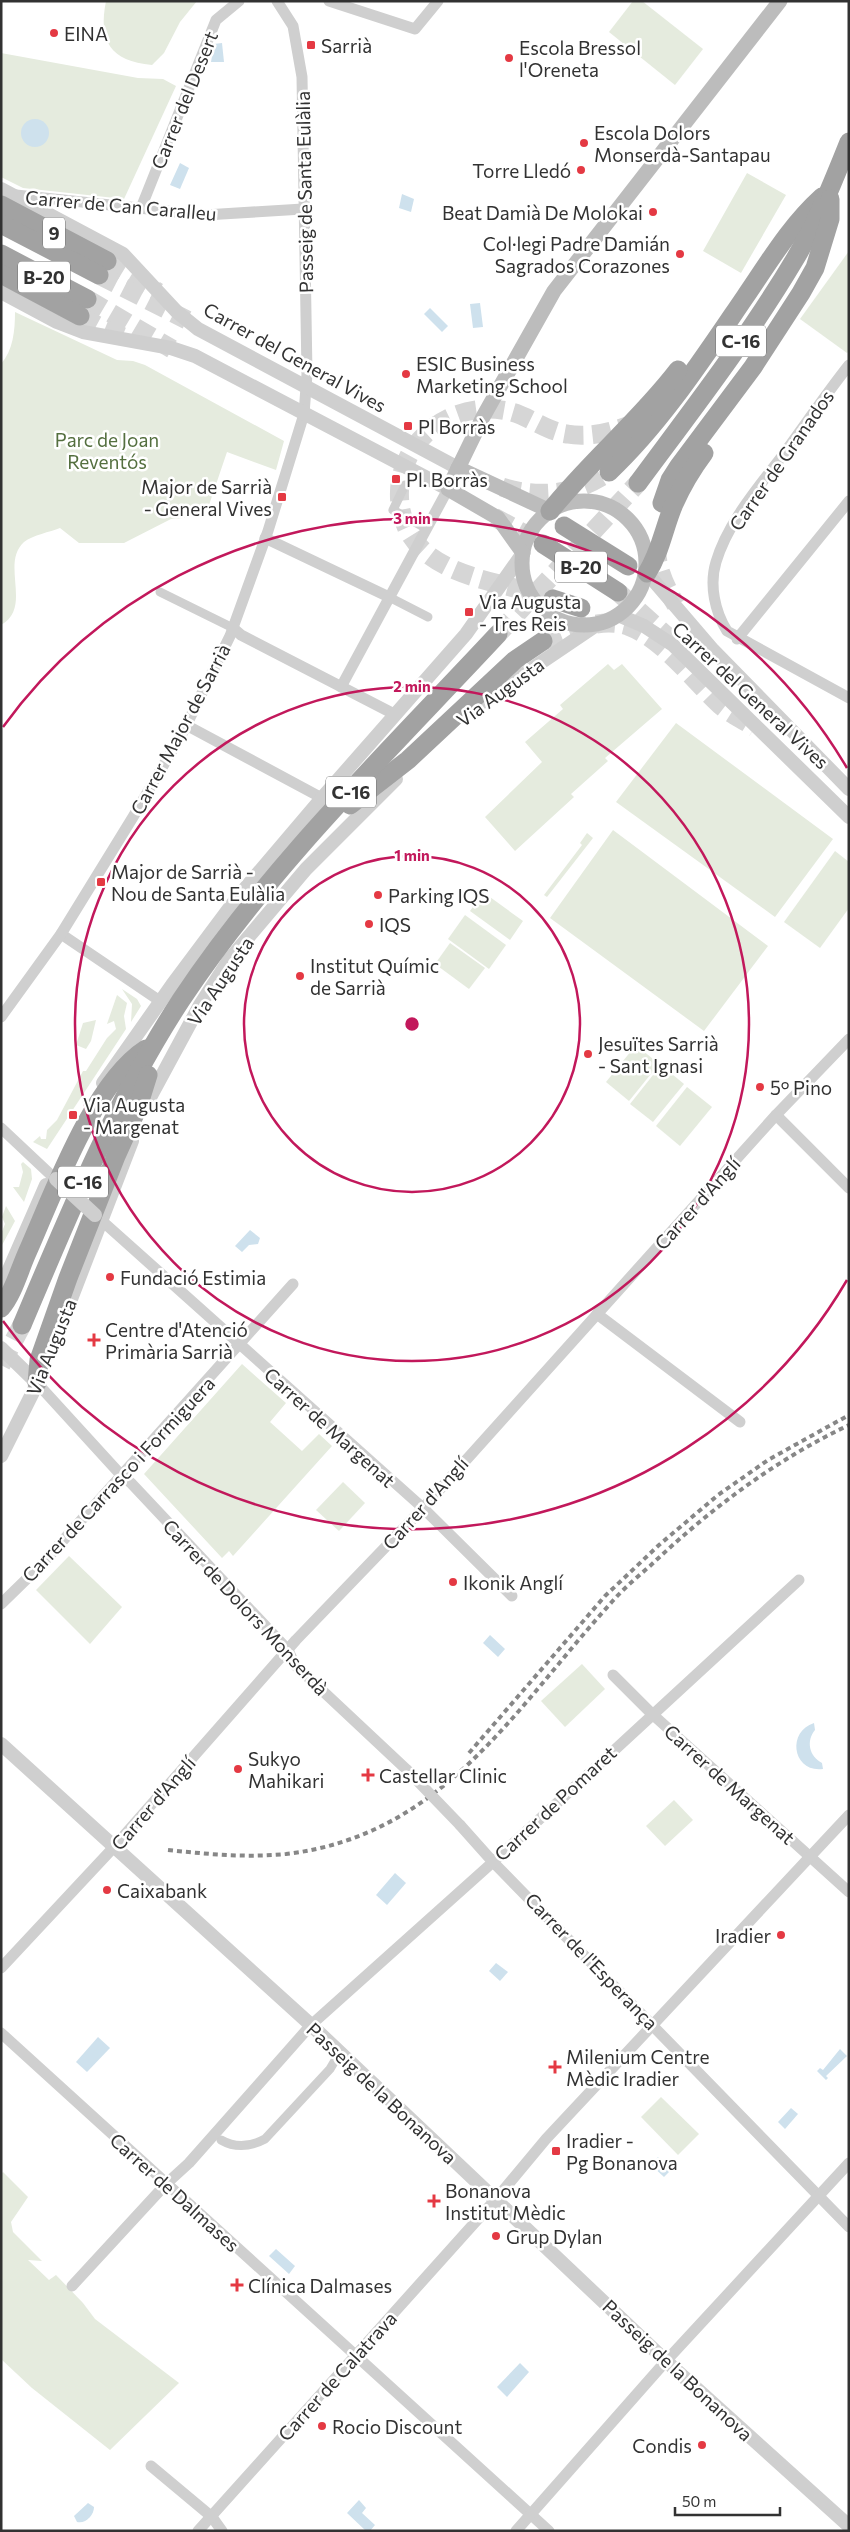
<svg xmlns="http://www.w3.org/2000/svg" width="850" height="2532" font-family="Commissioner,sans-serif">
<rect width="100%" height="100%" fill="#fff"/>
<g fill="#e5ebde">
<path d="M106 1H197L180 22 164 53 152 65C110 61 98 41 106 1Z"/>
<polygon points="633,1 642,1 703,49 675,85 609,32"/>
<polygon points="1,53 138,78 163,79 176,86 124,199 23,188 1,177"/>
<polygon points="747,173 786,195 741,273 703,251"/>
<polygon points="849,251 849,351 847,353 800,319"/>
<path d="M15 312 117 360 133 361 145 365 284 441 276 470 227 452 209 505 184 518 171 519 124 543H79L60 528C50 532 33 535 24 542 0 564 33 607 1 625V364C13 350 15 331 15 312Z"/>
<polygon points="608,664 614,670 622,664 662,709 605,758 608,761 571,794 574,797 515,851 485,817 542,762 525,742 563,709 560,705"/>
<polygon points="676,723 833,839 775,917 616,802"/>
<polygon points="613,830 768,946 704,1031 550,918"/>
<polygon points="587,833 593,838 547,897 544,895 582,845 580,843"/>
<polygon points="835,851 849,862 849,908 820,948 784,922"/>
<polygon points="483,892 523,921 510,940 470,911"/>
<polygon points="465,915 506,945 489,969 448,939"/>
<polygon points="450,943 485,968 469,989 435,964"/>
<polygon points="122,989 137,999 141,1006 131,1022 132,1004"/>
<polygon points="117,995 127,1003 124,1016 126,1029 47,1149 33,1142 40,1136 41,1139 46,1139 47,1130 57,1120 83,1071 86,1071 107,1038 116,1029 114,1021 107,1024"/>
<polygon points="96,1020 91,1041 86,1049 76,1045 83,1023"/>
<polygon points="636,1045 659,1064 629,1101 606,1082"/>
<polygon points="661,1065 684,1084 653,1122 630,1104"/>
<polygon points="687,1087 712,1107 680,1146 656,1126"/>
<polygon points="23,1162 31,1169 32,1179 24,1202 13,1187 19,1187 23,1172 21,1164"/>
<polygon points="6,1206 15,1221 1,1247 1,1234 5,1224 2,1217"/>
<polygon points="242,1364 286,1403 270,1422 302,1451 319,1434 332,1446 233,1556 229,1551 222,1558 144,1474"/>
<polygon points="343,1482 365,1503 339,1531 316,1510"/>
<polygon points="69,1556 122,1607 90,1644 36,1590"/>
<polygon points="582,1664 605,1689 565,1727 541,1701"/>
<polygon points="674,1800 693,1820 665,1846 646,1826"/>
<polygon points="661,2097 699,2134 678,2155 641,2117"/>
<polygon points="3,2172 28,2197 11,2222 13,2232 42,2261 28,2260 49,2280 56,2275 83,2303 95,2319 179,2383 110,2450 32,2388 1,2359 1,2174"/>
</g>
<g fill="#cee1ed">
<polygon points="222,43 224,62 211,62 214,44"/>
<circle cx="35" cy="133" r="14"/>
<polygon points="180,163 189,168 180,189 170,185"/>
<polygon points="402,194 414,199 411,212 399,208"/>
<polygon points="480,303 483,327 473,328 470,304"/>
<polygon points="430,308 448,326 442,332 424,314"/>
<polygon points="250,1230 260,1238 258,1244 249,1245 242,1252 235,1246"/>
<polygon points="490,1635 505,1649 498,1657 483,1643"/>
<path d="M814 1723 815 1730C806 1741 809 1756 822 1763L823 1769C793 1773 786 1732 814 1723Z"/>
<polygon points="395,1873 406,1883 387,1905 376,1895"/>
<polygon points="496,1963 508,1972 500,1981 489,1971"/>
<polygon points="98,2037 110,2048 87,2072 76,2062"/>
<polygon points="840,2049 847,2056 826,2076 828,2078 826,2080 817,2071 820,2068 823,2070"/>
<polygon points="791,2108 798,2114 785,2129 778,2122"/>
<polygon points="658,2157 671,2170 664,2177 651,2165"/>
<polygon points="276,2249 295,2266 289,2274 269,2256"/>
<polygon points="520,2363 529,2372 507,2397 497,2387"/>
<polygon points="359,2500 366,2508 362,2513 375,2525 370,2531 366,2531 347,2513"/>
<path d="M88 2503 94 2507C94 2515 86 2524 77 2522L74 2516Z"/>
</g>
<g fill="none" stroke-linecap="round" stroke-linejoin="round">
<g stroke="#d6d6d6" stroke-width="19" stroke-dasharray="19 9" stroke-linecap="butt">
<polyline points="107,261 158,292"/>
<polyline points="99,275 187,320"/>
<polyline points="87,299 172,349"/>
<polyline points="80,316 102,328 126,338"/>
<path d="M502 487C539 499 578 494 609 472"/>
<polyline points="494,517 543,544"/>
<path d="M656 544C656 567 665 586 676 605"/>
<polyline points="618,592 678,646"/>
<path d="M553 599C498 579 409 578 400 504 393 444 450 399 507 411 528 415 545 431 567 434 589 438 612 432 633 424"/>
<polyline points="498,634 638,483"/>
<path d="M543 641C567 631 601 617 628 626 663 639 693 680 720 705 730 714 744 720 755 728"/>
<polyline points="1,1365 22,1325"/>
</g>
<g stroke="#cfcfcf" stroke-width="9">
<polyline points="405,485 393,510 422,526"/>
<polyline points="160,592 233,628"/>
<polyline points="389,597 428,617"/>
<path d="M221 2140C235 2148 250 2147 265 2139L330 2069 340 2052"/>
</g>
<g stroke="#cfcfcf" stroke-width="11">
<polyline points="329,1 415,29 438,1"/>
<polyline points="16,195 205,215 303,209"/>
<polyline points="141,208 216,20 239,1"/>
<path d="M849 365C826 394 805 425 783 455 758 488 728 522 716 562 709 585 715 612 727 631L849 698"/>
<polyline points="265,538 389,597"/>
<polyline points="233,628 241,635 394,714"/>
<polyline points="737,639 849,501"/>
<polyline points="341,687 448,489"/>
<polyline points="186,725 322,798"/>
<polyline points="61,934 160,1001"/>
<polyline points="1,1017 61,934 133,817 183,732 230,636 268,531 304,414 307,374 302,77 293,26 277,1"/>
<polyline points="776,1115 849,1188"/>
<polyline points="1,1128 51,1175"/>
<polyline points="101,1220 423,1508 512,1596"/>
<polyline points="597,1314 740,1422"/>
<polyline points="37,1383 121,1475 131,1483 288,1650 295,1665 407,1770"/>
<polyline points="1,1604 41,1565 293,1284"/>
<polyline points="613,1675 651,1713 849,1892"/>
<polyline points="460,1825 493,1862 849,2227"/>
<polyline points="1,1968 114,1847 296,1640 423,1508 776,1115 849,1039"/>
<polyline points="1,2033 549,2531"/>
<polyline points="72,2286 166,2184 189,2163 311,2025 493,1862 799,1580"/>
<polyline points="151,2466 212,2517 222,2531"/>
<polyline points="198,2531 496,2199 546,2139 849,1815"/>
<polyline points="516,2531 666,2361 849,2163"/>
</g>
<g stroke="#cfcfcf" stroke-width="14">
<polyline points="1,189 123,254 177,312 198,329 458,468"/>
<polyline points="1,292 57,322 83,332 171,348 195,356 448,489"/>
<polyline points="647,573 713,650 849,789"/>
<polyline points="618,615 644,626 673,645 849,817"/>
<polyline points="475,707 598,624"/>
<polyline points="103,1083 172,985 237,898 322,798 466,634 523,553"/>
<polyline points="146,1105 200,1005 229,960 306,869 396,779"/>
<polyline points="1,1288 46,1185"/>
<polyline points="56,1338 132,1141"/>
<polyline points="1,1348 37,1383"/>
<polyline points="1,1456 41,1376"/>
<polyline points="1,1744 311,2025 666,2361 849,2526"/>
</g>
<g stroke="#bcbcbc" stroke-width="15">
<polyline points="458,468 550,511"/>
<circle cx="584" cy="563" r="62"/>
<polyline points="523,553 498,518 448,489 483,417 554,291 780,1"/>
</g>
<g stroke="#a2a2a2" stroke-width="19">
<polyline points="1,205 107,261"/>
<polyline points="1,224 99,275"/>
<polyline points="1,254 87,299"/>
<polyline points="1,274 80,316"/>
<path d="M609 472C662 422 704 357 745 297 769 262 790 226 822 197"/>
<path d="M638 483C692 410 748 338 795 259 817 222 833 182 849 142"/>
<polyline points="662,503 670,480 679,466 753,367 801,293 815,268 830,219 830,199"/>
<path d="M550 511C590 461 639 421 678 370"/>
<polyline points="564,526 628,566"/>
<polyline points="543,544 618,592"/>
<path d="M647 573C661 551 664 527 674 504 682 486 692 469 704 453"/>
<polyline points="553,599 581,608"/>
<polyline points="350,805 408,760 515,660 543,641"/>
<path d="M1 1308C13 1294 19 1271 27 1253 53 1195 92 1084 146 1049"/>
<path d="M22 1325C69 1214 115 1101 181 1000 270 866 389 751 498 634"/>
<polyline points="37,1383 39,1360 68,1278 116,1156 138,1107 148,1075"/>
</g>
<g stroke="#878787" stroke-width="4" stroke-dasharray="5 4" stroke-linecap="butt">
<polyline points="469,1753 605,1596 659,1545 718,1495 768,1460 849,1415"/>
<path d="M168 1850C207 1854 246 1858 286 1854 442 1836 514 1710 610 1604 622 1590 636 1578 650 1566 709 1510 775 1460 849 1425"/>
</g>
<polyline stroke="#cfcfcf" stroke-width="11" points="407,1770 460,1825"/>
<polyline stroke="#cfcfcf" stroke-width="14" points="56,1179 95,1215"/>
</g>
<g fill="none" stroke="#c2185b" stroke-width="2.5">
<circle cx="412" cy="1024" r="168"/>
<circle cx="412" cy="1024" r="337"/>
<path d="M847 1280A505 505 0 0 1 3 1321M3 727A505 505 0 0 1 847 768"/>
</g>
<g fill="#e43943" stroke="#fff" stroke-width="2">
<circle cx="54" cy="33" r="5"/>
<rect x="306" y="40" width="10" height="10" rx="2.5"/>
<circle cx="509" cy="58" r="5"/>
<circle cx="584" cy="143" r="5"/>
<circle cx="581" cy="170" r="5"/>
<circle cx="653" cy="212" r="5"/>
<circle cx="680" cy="254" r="5"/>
<circle cx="406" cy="374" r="5"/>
<rect x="403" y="421" width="10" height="10" rx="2.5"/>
<rect x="391" y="474" width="10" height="10" rx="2.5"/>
<rect x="277" y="492" width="10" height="10" rx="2.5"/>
<rect x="464" y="607" width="10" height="10" rx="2.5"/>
<rect x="96" y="877" width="10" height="10" rx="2.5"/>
<circle cx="378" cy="895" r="5"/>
<circle cx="369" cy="924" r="5"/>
<circle cx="300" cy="976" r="5"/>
<circle cx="588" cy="1054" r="5"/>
<circle cx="760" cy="1087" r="5"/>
<rect x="68" y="1110" width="10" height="10" rx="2.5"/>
<circle cx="110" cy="1277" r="5"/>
<path d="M91.5 1332.5h5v5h5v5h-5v5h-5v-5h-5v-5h5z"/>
<circle cx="453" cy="1582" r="5"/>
<circle cx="238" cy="1769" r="5"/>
<path d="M365.5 1767.5h5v5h5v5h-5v5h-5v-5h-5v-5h5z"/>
<circle cx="107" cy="1890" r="5"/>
<circle cx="781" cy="1935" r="5"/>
<path d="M552.5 2059.5h5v5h5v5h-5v5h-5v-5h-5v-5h5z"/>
<rect x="551" y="2146" width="10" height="10" rx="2.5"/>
<path d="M431.5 2193.5h5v5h5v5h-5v5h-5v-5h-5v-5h5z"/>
<circle cx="496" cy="2236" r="5"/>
<path d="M234.5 2277.5h5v5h5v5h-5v5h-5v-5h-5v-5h5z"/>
<circle cx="322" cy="2426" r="5"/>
<circle cx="702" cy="2445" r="5"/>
</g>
<g text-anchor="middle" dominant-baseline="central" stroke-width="5" stroke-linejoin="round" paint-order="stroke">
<g fill="#fff" stroke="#707070" stroke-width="1">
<rect x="43" y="217.5" width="22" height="31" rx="4"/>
<rect x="18" y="261.5" width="52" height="31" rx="4"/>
<rect x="716" y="325.5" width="50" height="31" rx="4"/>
<rect x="555" y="551.5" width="52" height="31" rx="4"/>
<rect x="326" y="776.5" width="50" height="31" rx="4"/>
<rect x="58" y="1166.5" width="50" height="31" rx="4"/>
</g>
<g font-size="18" font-weight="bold" fill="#323232">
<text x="54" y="233">9</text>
<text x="44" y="277">B-20</text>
<text x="741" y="341">C-16</text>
<text x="581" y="567">B-20</text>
<text x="351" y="792">C-16</text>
<text x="83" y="1182">C-16</text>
</g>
<g font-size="19" fill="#323232" stroke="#fff" text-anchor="start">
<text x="64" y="33">EINA</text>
<text x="321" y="45">Sarrià</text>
<text x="519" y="47">Escola Bressol<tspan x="519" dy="22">l'Oreneta</tspan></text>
<text x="594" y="132">Escola Dolors<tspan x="594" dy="22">Monserdà-Santapau</tspan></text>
<text x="571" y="170" text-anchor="end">Torre Lledó</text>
<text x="643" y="212" text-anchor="end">Beat Damià De Molokai</text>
<text x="670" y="243" text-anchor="end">Col·legi Padre Damián<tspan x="670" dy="22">Sagrados Corazones</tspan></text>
<text x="416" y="363">ESIC Business<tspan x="416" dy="22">Marketing School</tspan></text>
<text x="418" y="426">Pl Borràs</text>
<text x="406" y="479">Pl. Borràs</text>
<text x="272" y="486" text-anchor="end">Major de Sarrià<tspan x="272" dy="22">- General Vives</tspan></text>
<text x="479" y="601">Via Augusta<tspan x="479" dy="22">- Tres Reis</tspan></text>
<text x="111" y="871">Major de Sarrià -<tspan x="111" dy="22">Nou de Santa Eulàlia</tspan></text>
<text x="388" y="895">Parking IQS</text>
<text x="379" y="924">IQS</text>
<text x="310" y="965">Institut Químic<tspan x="310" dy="22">de Sarrià</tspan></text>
<text x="598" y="1043">Jesuïtes Sarrià<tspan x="598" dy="22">- Sant Ignasi</tspan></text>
<text x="770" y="1087">5º Pino</text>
<text x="83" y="1104">Via Augusta<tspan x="83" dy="22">- Margenat</tspan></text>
<text x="120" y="1277">Fundació Estimia</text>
<text x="105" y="1329">Centre d'Atenció<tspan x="105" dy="22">Primària Sarrià</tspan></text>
<text x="463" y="1582">Ikonik Anglí</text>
<text x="248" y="1758">Sukyo<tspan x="248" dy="22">Mahikari</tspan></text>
<text x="379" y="1775">Castellar Clinic</text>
<text x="117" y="1890">Caixabank</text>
<text x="771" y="1935" text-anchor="end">Iradier</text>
<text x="566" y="2056">Milenium Centre<tspan x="566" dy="22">Mèdic Iradier</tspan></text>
<text x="566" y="2140">Iradier -<tspan x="566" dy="22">Pg Bonanova</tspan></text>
<text x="445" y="2190">Bonanova<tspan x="445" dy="22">Institut Mèdic</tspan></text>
<text x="506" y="2236">Grup Dylan</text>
<text x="248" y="2285">Clínica Dalmases</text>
<text x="332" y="2426">Rocio Discount</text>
<text x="692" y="2445" text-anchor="end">Condis</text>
</g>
<g font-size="19" fill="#323232" stroke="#fff">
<text transform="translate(184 100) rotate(-68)">Carrer del Desert</text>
<text transform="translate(304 192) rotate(-91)">Passeig de Santa Eulàlia</text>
<text transform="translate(121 205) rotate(5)">Carrer de Can Caralleu</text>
<text transform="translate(295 357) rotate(29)">Carrer del General Vives</text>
<text transform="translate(781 460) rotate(-55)">Carrer de Granados</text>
<text transform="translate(500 692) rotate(-36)">Via Augusta</text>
<text transform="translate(751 695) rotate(43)">Carrer del General Vives</text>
<text transform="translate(180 729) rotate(-62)">Carrer Major de Sarrià</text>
<text transform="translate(220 981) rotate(-56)">Via Augusta</text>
<text transform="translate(697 1203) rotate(-48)">Carrer d'Anglí</text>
<text transform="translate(51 1347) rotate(-68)">Via Augusta</text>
<text transform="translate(330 1427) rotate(42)">Carrer de Margenat</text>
<text transform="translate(118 1479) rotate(-47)">Carrer de Carrasco i Formiguera</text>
<text transform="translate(425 1503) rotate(-48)">Carrer d'Anglí</text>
<text transform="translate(246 1607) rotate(47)">Carrer de Dolors Monserdà</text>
<text transform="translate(730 1784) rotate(42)">Carrer de Margenat</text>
<text transform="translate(153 1803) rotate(-49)">Carrer d'Anglí</text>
<text transform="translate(555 1803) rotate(-43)">Carrer de Pomaret</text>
<text transform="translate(592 1961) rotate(46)">Carrer de l'Esperança</text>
<text transform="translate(382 2093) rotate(43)">Passeig de la Bonanova</text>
<text transform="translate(175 2192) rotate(42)">Carrer de Dalmases</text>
<text transform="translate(678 2370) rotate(43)">Passeig de la Bonanova</text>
<text transform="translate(337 2376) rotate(-48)">Carrer de Calatrava</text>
</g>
<g font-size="19" fill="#546f3f" stroke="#fff">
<text x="107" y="439">Parc de Joan<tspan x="107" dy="22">Reventós</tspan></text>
</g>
</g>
<circle cx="412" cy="1024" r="8" fill="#c2185b" stroke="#fff" stroke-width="2.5"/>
<g font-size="15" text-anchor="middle" font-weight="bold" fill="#c2185b" stroke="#fff" stroke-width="5" stroke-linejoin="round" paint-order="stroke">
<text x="412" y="524">3 min</text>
<text x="412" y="692">2 min</text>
<text x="412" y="861">1 min</text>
</g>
<rect width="850" height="2532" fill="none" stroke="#323232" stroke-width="5"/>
<path d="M675 2507v8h105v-8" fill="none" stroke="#323232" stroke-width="2.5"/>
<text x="682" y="2507" font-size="15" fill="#323232" stroke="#ffffff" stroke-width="4" paint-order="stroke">50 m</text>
</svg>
